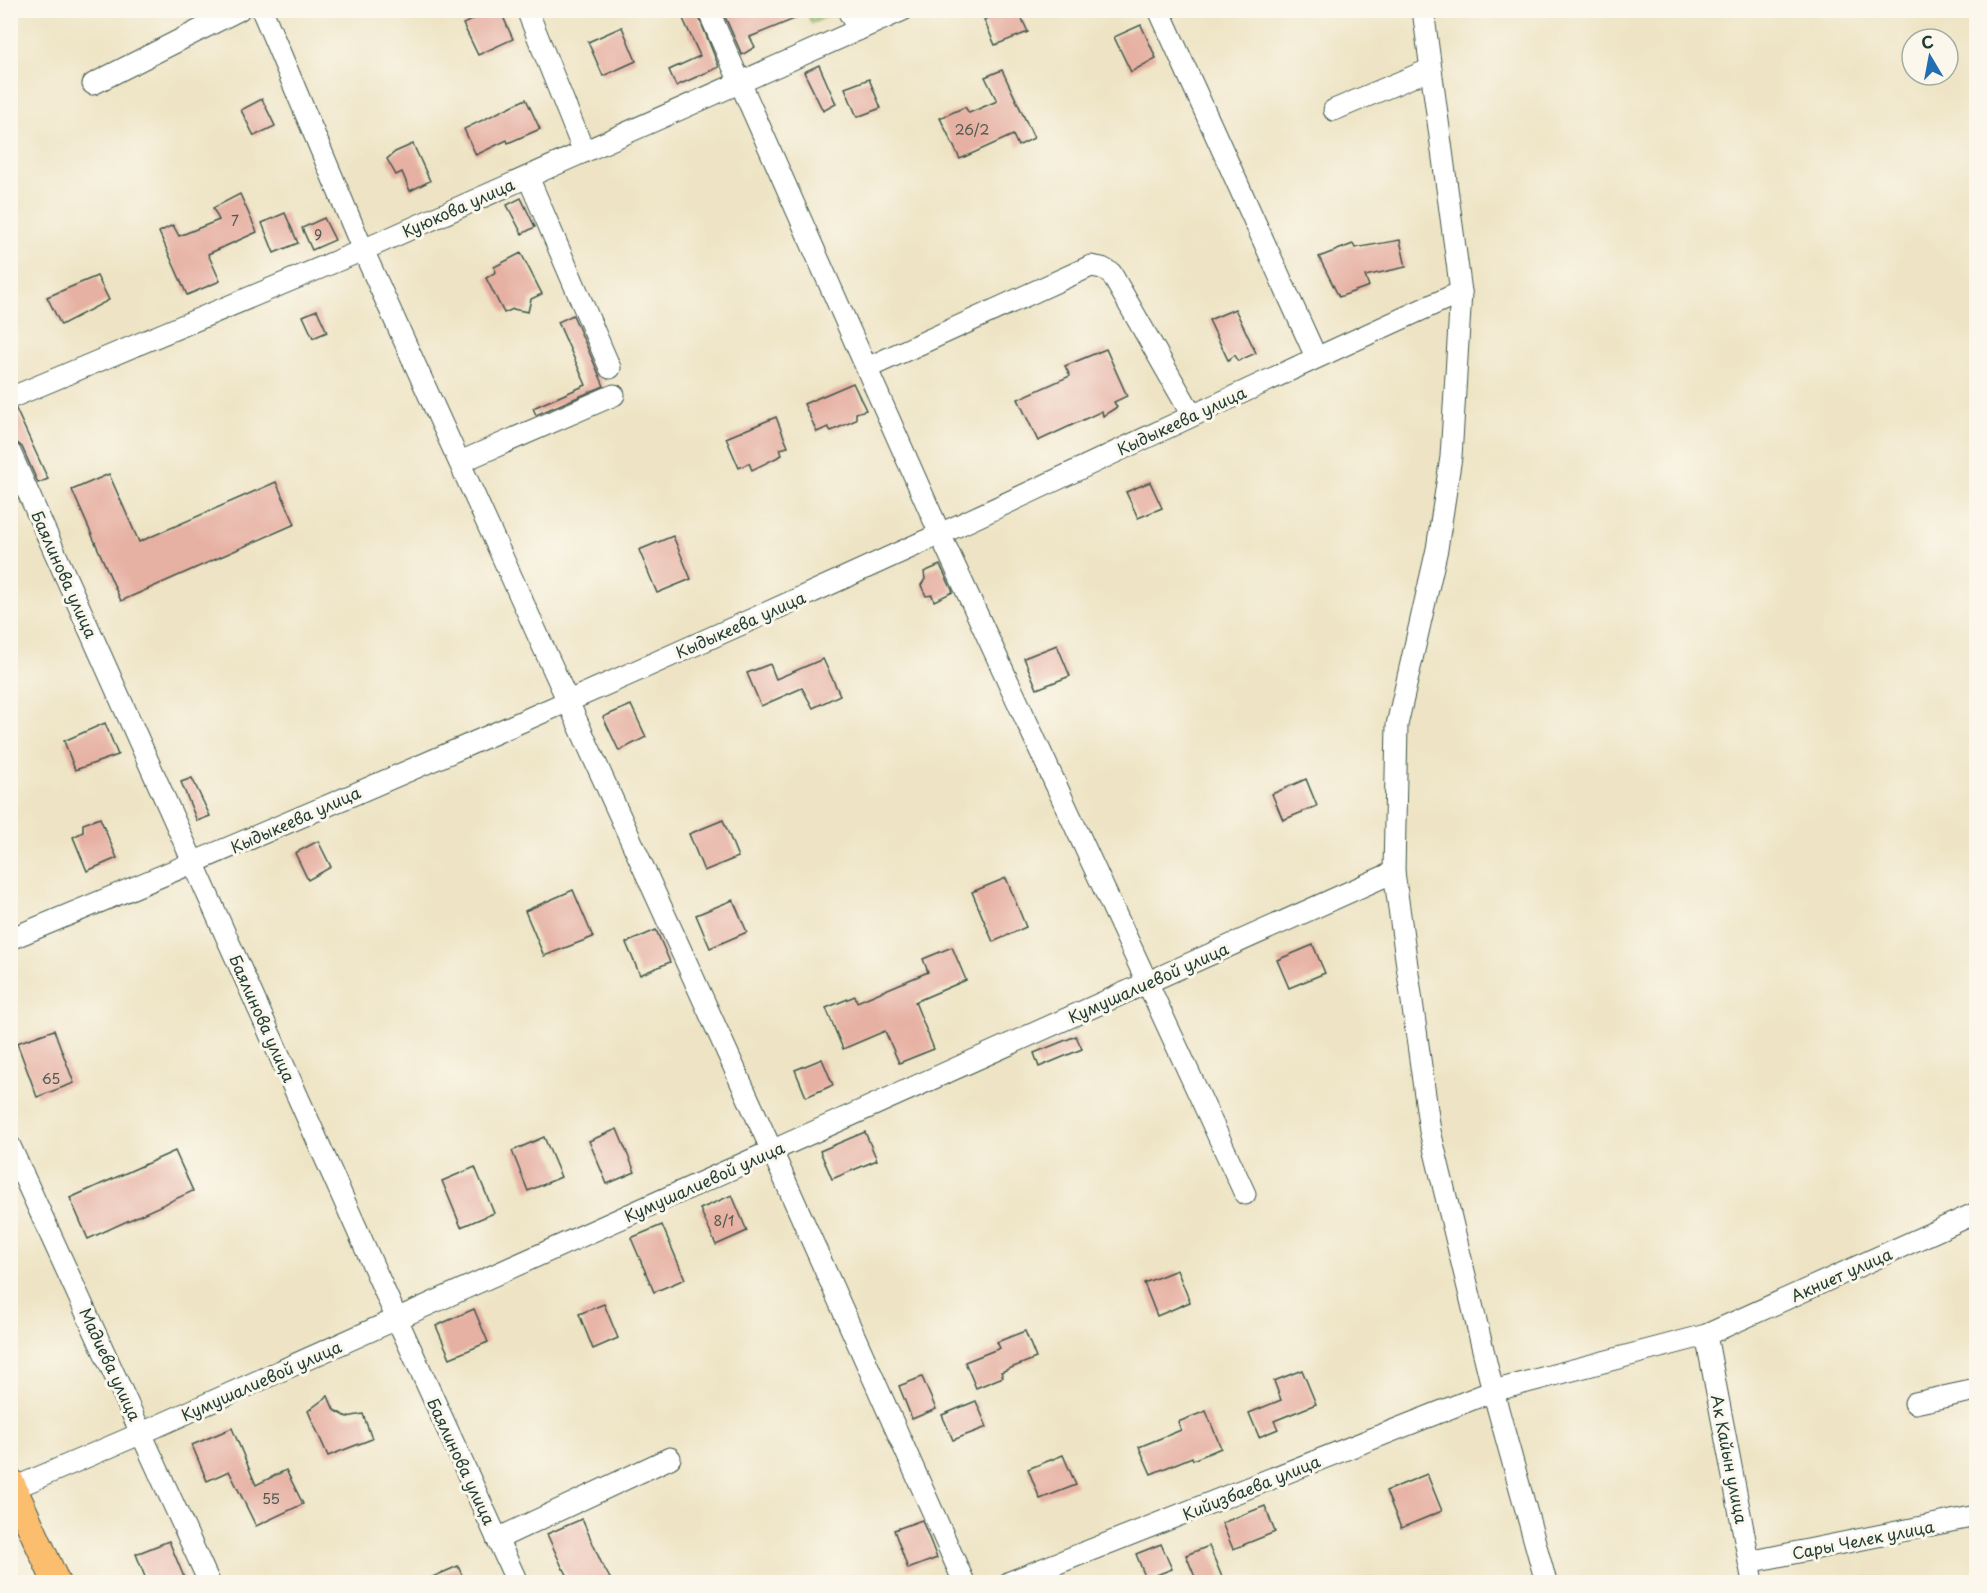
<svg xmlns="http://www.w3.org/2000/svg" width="1987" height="1593" font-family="'Playpen Sans',sans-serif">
<rect width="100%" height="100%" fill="#fbf7ec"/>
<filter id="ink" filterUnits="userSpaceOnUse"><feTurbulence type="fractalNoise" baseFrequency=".0167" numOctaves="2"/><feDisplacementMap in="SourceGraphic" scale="12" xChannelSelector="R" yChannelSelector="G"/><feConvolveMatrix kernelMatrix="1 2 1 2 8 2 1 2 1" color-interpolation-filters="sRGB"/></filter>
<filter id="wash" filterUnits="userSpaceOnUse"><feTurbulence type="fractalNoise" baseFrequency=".008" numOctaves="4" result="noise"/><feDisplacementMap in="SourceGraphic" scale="24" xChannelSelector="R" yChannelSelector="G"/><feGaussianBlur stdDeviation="1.35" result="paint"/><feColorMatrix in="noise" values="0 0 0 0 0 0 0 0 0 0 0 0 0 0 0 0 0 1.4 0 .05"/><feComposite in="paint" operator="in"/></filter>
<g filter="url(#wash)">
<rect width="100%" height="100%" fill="#eee4c5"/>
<polygon fill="#a8ce78" stroke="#648656" stroke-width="1.5" points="806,11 839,11 812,23"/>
<g id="blocks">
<g fill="#e6b0a3">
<polygon points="492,10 500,10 513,39 478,55 463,24"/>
<polygon points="679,10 696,10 719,67 676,86 669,70 700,56"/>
<polygon points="722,10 814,10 814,11 750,37 755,47 742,55"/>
<polygon points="1006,10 1018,10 1028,32 995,45 984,20"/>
<polygon points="1141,25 1156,58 1131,72 1114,37"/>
<polygon points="622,27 636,61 603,76 588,42"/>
<polygon points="819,65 836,104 823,111 804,72"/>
<polygon points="1002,70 1034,138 1018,146 1013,135 960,159 940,118 965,107 969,113 997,101 985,77"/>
<polygon points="869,79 881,108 857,117 845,88"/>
<polygon points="262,99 275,126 254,136 241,110"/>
<polygon points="526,99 540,129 508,143 507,140 476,155 464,129"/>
<polygon points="413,144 430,181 410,191 402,172 396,175 387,159 395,152"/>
<polygon points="240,194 257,232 208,254 220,281 187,295 159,232 173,225 179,236 219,220 213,208"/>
<polygon points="521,198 535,227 522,234 507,205"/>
<polygon points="285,213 298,243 274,253 262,223"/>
<polygon points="324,218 335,240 312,250 302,228"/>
<polygon points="1400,240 1406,267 1365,276 1369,286 1339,297 1319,257 1353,244 1355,248"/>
<polygon points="521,253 542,294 531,299 528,312 513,309 504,313 486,278 496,272 494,267"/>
<polygon points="97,276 109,300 61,325 47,297"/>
<polygon points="1235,309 1256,353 1238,361 1235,355 1228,360 1209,320"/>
<polygon points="317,310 327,332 313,338 303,316"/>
<polygon points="573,315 604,386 536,415 533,408 586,385 558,322"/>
<polygon points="1106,349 1127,396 1114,402 1117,407 1103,416 1102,411 1038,441 1018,399 1070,376 1065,366"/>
<polygon points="853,383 866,410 856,413 856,420 831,431 828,427 817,432 804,404"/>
<polygon points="16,409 48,479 38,483 22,447 14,440 10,433 10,410"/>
<polygon points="776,417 788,447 780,449 782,455 752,470 749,463 739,468 726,438"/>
<polygon points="109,474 139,542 276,482 295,524 121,601 72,490"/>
<polygon points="1150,482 1162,508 1138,518 1126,492"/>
<polygon points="673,536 691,579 657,593 639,550"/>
<polygon points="940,565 953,592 934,601 932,595 926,596 921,585 925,579 924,572"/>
<polygon points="1057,645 1070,676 1037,689 1024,658"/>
<polygon points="823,659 840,695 813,708 802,688 761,706 747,673 770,664 776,679"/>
<polygon points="631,705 646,737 619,751 603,717"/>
<polygon points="105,723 118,755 75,770 64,741"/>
<polygon points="192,778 210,816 197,821 181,782"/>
<polygon points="1306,779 1317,806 1283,820 1272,794"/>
<polygon points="100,818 117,858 87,871 73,837 83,832 83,824"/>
<polygon points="723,820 738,857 704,871 689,834"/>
<polygon points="318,841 331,867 308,880 295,853"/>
<polygon points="1006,878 1026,927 993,942 972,892"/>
<polygon points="573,890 593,937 544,956 525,911"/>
<polygon points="733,900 747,932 710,948 696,915"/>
<polygon points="656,930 670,962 640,975 626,943"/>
<polygon points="1313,945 1325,973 1289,988 1277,960"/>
<polygon points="952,947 966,980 915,1002 934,1049 899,1063 885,1031 843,1049 826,1008 855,996 857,1002 928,972 923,959"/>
<polygon points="54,1030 74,1083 37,1097 17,1043"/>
<polygon points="1076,1036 1082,1049 1039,1067 1034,1053"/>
<polygon points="822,1059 833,1085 806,1097 795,1070"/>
<polygon points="617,1129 635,1172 607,1184 589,1141"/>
<polygon points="865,1132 877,1160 832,1179 820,1151"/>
<polygon points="544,1137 561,1177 528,1191 512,1151"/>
<polygon points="175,1151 193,1191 88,1239 70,1198"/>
<polygon points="475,1167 494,1213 461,1227 442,1181"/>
<polygon points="732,1195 747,1231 716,1245 700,1209"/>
<polygon points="662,1225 685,1279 654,1292 631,1238"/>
<polygon points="1177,1270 1190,1302 1157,1316 1144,1283"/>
<polygon points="604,1304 618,1338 593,1349 579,1314"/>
<polygon points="474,1309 488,1342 450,1358 436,1326"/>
<polygon points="1025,1331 1036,1358 1001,1372 1003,1377 976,1388 965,1362 1000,1348 997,1342"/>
<polygon points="1302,1370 1316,1404 1274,1421 1278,1429 1259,1437 1249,1413 1281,1400 1274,1381"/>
<polygon points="922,1377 936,1409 912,1419 899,1386"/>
<polygon points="328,1396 334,1410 347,1417 363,1414 372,1439 328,1456 308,1411"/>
<polygon points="976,1401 987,1427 953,1440 942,1415"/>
<polygon points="1206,1411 1221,1448 1193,1460 1192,1457 1151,1474 1139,1447 1181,1430 1178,1422"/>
<polygon points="232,1428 256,1485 286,1470 303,1504 256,1526 229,1471 207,1481 192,1445"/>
<polygon points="1063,1455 1076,1485 1040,1499 1028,1469"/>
<polygon points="1427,1474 1442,1511 1401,1528 1386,1491"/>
<polygon points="1265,1506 1275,1532 1233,1549 1222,1523"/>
<polygon points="582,1519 601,1562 612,1582 571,1582 564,1569 563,1569 547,1534"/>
<polygon points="922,1520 937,1558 908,1569 894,1530"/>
<polygon points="169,1541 186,1582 147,1582 136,1554"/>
<polygon points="1161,1544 1172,1569 1146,1579 1136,1554"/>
<polygon points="1209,1546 1222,1577 1209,1582 1197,1582 1186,1555"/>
<polygon points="458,1566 465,1582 421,1582"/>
</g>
</g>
</g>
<g filter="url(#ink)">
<use href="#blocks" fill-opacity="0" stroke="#3e564a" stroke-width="1.5"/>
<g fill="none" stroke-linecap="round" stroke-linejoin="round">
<defs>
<g id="minor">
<polyline points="262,10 363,250 772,1151 964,1582"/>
<polyline points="527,10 584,152"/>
<polyline points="708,10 940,534 1245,1194"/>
<polyline points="848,10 858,30"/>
<polyline points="1159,10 1316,357"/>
<polyline points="1423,10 1461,292 1451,457 1437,549 1397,725 1394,872 1430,1131 1493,1391 1546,1582"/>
<polyline points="93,84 239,10"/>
<polyline points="1334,110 1431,69"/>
<polyline points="528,177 610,368"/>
<polyline points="867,368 1091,266 1102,268 1111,273 1192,415"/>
<polyline points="10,398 363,250 903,10"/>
<polyline points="10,452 397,1319 517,1582"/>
<polyline points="460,462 614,395"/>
<path d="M10 939C323 810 633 675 940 534 1114 454 1286 370 1461 292"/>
<polyline points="10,1146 209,1582"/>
<polyline points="1706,1335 1753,1582"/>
<polyline points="1915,1403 1976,1390"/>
<polyline points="14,1488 142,1433 1394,872"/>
<polyline points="497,1539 670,1458"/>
<polyline points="1749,1562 1976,1516"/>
<polyline points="1010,1582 1493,1391 1706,1335 1976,1213"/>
</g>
<polyline id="major" points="10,1481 56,1582"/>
</defs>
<use href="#minor" stroke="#3e564a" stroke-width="23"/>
<use href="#major" stroke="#3e564a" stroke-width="29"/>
<use href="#minor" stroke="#fff" stroke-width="21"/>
<use href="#major" stroke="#fbbd6e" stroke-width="27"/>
</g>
</g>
<g text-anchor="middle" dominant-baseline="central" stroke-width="6" stroke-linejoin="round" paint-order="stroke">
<g font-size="14" fill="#515a50">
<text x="972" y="129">26/2</text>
<text x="235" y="220">7</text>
<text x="318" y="234">9</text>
<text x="51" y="1078">65</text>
<text x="724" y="1220">8/1</text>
<text x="271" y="1498">55</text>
</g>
<g font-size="16" fill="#1f3d34" stroke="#fbf7ec">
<text transform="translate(458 207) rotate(-24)">Куюкова улица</text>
<text transform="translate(1181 420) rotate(-25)">Кыдыкеева улица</text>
<text transform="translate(65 574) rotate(66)">Баялинова улица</text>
<text transform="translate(740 624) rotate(-24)">Кыдыкеева улица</text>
<text transform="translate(295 819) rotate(-24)">Кыдыкеева улица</text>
<text transform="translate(1148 982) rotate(-24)">Кумушалиевой улица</text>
<text transform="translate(263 1018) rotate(66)">Баялинова улица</text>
<text transform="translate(704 1181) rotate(-24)">Кумушалиевой улица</text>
<text transform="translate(1841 1274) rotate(-24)">Акниет улица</text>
<text transform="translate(111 1364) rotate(65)">Мадиева улица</text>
<text transform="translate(261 1380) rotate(-24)">Кумушалиевой улица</text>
<text transform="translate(1730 1459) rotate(79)">Ак Кайын улица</text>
<text transform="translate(462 1461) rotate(65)">Баялинова улица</text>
<text transform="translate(1251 1487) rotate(-22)">Кийизбаева улица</text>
<text transform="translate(1863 1539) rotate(-11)">Сары Челек улица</text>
</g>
</g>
<rect width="1987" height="1593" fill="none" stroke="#fbf7ec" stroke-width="36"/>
<g transform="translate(1930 57) rotate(350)"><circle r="28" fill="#fbf7ec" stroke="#a3ada2" stroke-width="1.5"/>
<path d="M0-4.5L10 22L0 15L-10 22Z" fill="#1f6fb2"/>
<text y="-9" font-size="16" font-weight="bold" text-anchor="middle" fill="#1f3d34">С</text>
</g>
</svg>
